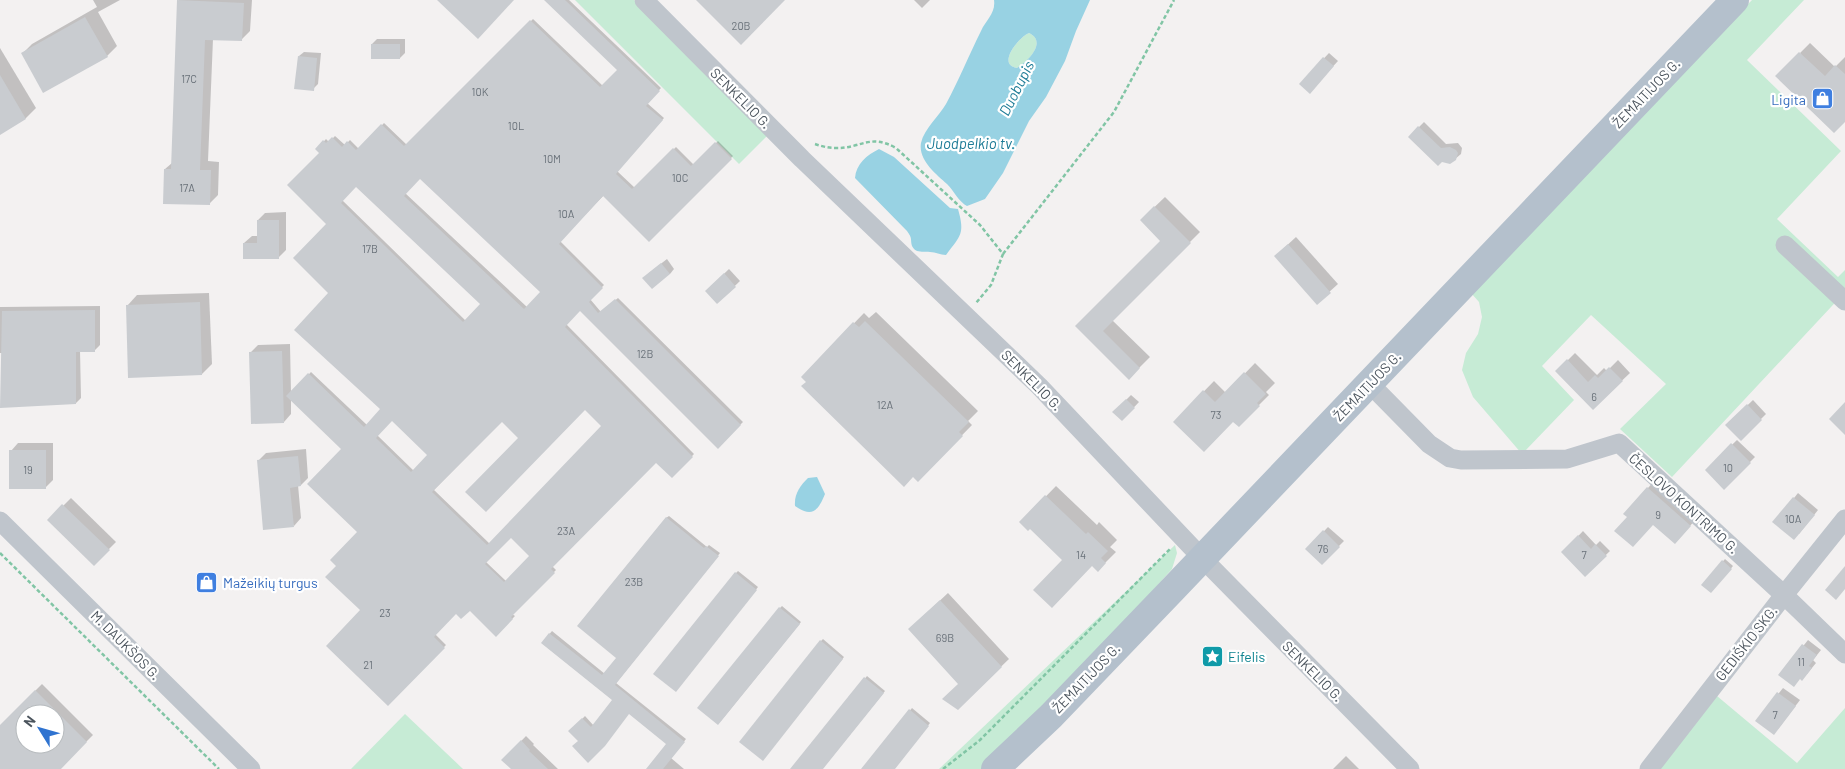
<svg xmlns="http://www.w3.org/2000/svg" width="1845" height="769" font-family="Barlow,sans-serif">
<rect width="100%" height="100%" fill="#f3f1f1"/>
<g fill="#c6ebd5">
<polygon points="575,0 634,0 768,135 739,164"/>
<polygon points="1752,0 1804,0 1747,60 1841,151 1777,219 1838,277 1845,270 1845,292 1672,477 1620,429 1666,384 1591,315 1542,366 1574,400 1522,454 1473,397 1462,370 1466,353 1478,334 1482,317 1479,302 1471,293"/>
<path d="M1029 33C1048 42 1027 62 1017 68 996 65 1019 37 1029 33Z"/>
<polygon points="1175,545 1177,553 1172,569 1078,675 981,769 939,769"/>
<polygon points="1717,696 1797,763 1845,708 1845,769 1659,769"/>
<polygon points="405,714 463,769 351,769"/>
</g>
<g fill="#98d2e3" fill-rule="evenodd">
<path d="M994 0H1090L1076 31 1065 61 1046 97 1029 121 1003 173 985 199 967 206C959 202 954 191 947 184 936 174 918 160 921 143 924 129 939 116 946 104 959 80 969 55 981 31 986 20 996 13 994 0ZM1029 33C1048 42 1027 62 1017 68 996 65 1019 37 1029 33Z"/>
<path d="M879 149 894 157 950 208 958 209C965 234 961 235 946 255 940 255 936 252 930 252 924 251 916 254 912 246 910 239 913 239 907 231L855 178C856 164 867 155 879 149Z"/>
<path d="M817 477 825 494C818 511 812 518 795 506 794 494 800 486 808 478Z"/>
</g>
<g fill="#0003" fill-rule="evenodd">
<polygon points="93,0 120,0 98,12 117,46 107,56 22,54 32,44 97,7"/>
<polygon points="179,0 252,0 250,31 241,40 213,39 208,161 219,162 218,195 209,204 165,169 172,163"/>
<path d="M545 0H569L661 88 647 103 664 118 617 171 635 188 676 147 694 165 718 141 733 156 649 241 604 195 560 241 604 285 590 299 601 312 618 298 743 422 718 447 580 309 566 324 694 454 672 477 656 461 552 566 556 570 512 614 515 616 496 635 470 609 456 612 435 634 446 645 388 704 362 610 337 566 358 532 343 449 291 399V414L284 422 251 352 258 345 290 344 291 393 311 372 367 425 382 409 330 293 328 224 321 153 317 149 326 139 329 142 335 136 345 145 350 140 359 149 384 123 407 145 533 19 603 86 619 70ZM420 178 542 292 527 307 405 193ZM356 186 482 304 466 321 342 200ZM585 409 603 426 490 544 434 490 502 421 519 438ZM392 419 429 455 414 471 377 435ZM511 537 531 556 506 581 486 562Z"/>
<polygon points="914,0 930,0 922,8"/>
<polygon points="377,39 405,39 405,53 400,58 372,44"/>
<polygon points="1810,43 1835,67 1845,57 1845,120 1800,53"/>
<polygon points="0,48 36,108 26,118 0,133"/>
<polygon points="304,52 321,53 318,84 313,89 299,56"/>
<polygon points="1329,53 1338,61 1314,87 1300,84"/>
<polygon points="1424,122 1446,144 1458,143 1462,148 1461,154 1455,159 1409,137"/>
<polygon points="1165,197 1200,232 1112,320 1150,357 1129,378 1077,326 1162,241 1141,220"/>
<polygon points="286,212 286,250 278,258 244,243 252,236 258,236 258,220 265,213"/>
<polygon points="1296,237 1338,284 1317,303 1283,249"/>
<polygon points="667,259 674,269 670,274 649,273"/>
<polygon points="729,269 740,281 717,303 706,291"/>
<polygon points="209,293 212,364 202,374 127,306 137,295"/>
<polygon points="100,306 100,345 95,350 80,350 81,398 76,403 3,353 0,353 0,307"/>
<polygon points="876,312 978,411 968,421 972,425 928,470 802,377 864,313 869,318"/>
<polygon points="1575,353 1597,375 1604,368 1607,371 1618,360 1630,373 1593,408 1557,371"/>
<polygon points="1255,363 1275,383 1266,392 1269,395 1239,425 1233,420 1175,421 1214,381 1226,393"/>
<polygon points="1131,395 1139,402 1122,420 1114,412"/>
<polygon points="1753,400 1766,414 1741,439 1727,425"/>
<polygon points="1737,440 1755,457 1724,488 1706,470"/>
<polygon points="18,443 53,443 53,480 45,488 11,451"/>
<polygon points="306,449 308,478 301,485 298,485 301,518 294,526 258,461 266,453"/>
<polygon points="1655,480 1697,518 1682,535 1653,524 1629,517 1648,488"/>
<polygon points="1056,486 1097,525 1099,522 1117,540 1110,547 1116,552 1098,570 1092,565 1064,560 1030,527 1021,522"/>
<polygon points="1798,493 1818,510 1799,534 1794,498"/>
<polygon points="71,498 116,542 94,564 49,520"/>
<polygon points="669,516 707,547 709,545 720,553 616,683 686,739 671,758 684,769 648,769 668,744 630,713 580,741 570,731 585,716 594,726 613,700 542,643 552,631 605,674 618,657 666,518"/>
<polygon points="1328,527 1344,541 1322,563 1307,549"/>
<polygon points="1583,531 1596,545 1600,541 1610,551 1585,575 1563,552"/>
<polygon points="1725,559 1733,566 1711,592 1702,585"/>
<polygon points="738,571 758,587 678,688 736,573"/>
<polygon points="948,593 1009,659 958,708 960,683 917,622"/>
<polygon points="782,606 801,622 720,722 780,608"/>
<polygon points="823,639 844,657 765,757 821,641"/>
<polygon points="1808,640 1821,650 1813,660 1816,663 1807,674 1780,675"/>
<polygon points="867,676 885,691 822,769 791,769"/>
<path d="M42 684 93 735 59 769H0V726ZM25 714H55V744H25Z"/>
<polygon points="1783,688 1800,700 1778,729 1757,721"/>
<polygon points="912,708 930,723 894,769 862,769"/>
<polygon points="526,736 534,744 533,745 558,769 513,769 503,760"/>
<polygon points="1346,756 1359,769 1333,769"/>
</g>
<g fill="#c9ccd0" fill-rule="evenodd">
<polygon points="177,0 244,3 242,41 205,40 200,170 211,170 210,205 163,204 164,169 171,169"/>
<polygon points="437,0 514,0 478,39"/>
<path d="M544 0H565L660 91 646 106 663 120 616 174 632 189 673 148 691 166 715 142 732 159 649 242 603 196 559 244 603 288 589 302 598 313 615 299 741 425 718 449 580 311 565 327 693 457 672 478 656 463 551 569 555 573 511 617 513 619 496 637 470 611 461 619 456 614 434 637 445 648 388 706 326 646 360 610 325 577 336 566 330 560 357 532 307 484 341 449 286 396 308 373 364 427 380 409 294 330 328 293 293 258 326 224 287 185 319 153 315 149 323 140 326 143 332 137 342 147 347 141 356 150 381 124 404 146 530 20 600 87 617 70ZM420 179 540 292 524 309 404 196ZM356 187 480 304 463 322 341 203ZM585 410 601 426 487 545 432 492 502 422 518 438 465 492 486 512ZM392 421 427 455 411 472 376 438ZM511 538 529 556 504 582 485 564Z"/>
<polygon points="696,0 785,0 741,45"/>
<polygon points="85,17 108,57 43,93 21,53"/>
<rect x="371" y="44" width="29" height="15"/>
<polygon points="1799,52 1825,76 1835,65 1845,74 1845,122 1834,133 1775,76"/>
<polygon points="298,56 317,58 314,91 294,89"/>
<polygon points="1323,57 1334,66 1310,94 1299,84"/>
<polygon points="0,75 26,119 0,135"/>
<polygon points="1418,126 1441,148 1450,147 1456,150 1458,153 1456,160 1450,164 1442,162 1438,166 1408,137"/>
<polygon points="1154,206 1191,243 1103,331 1140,368 1129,380 1075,326 1160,241 1140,220"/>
<polygon points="257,220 279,220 279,259 243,259 243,243 257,243"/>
<polygon points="1288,244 1331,293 1317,305 1274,256"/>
<polygon points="661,263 670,274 652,289 642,278"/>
<polygon points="724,273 736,287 717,304 705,291"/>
<polygon points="200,302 202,375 128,378 126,305"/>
<polygon points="95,310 95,352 76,352 76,404 0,408 2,311"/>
<polygon points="865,321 969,422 959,432 963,436 918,482 913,477 904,487 801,386 806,382 801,377 853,322 859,327"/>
<polygon points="282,351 284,423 251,424 249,352"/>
<polygon points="1567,359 1588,382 1595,375 1598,378 1609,367 1623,381 1593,410 1555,371"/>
<polygon points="1244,372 1266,394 1257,403 1260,406 1239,427 1233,422 1204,452 1173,422 1203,390 1215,402"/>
<polygon points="1126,399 1135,408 1122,421 1112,412"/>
<polygon points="1845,402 1845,435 1829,419"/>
<polygon points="1747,404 1762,420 1741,441 1725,425"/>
<polygon points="1731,443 1751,463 1724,490 1705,470"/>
<rect x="9" y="450" width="37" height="39"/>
<polygon points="298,456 301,486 290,488 294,527 263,530 257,460"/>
<polygon points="1647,487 1691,526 1675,544 1653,525 1633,547 1614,531 1627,517 1623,514"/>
<polygon points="1045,495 1086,534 1088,532 1108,551 1101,558 1106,563 1098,572 1092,566 1052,608 1033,590 1062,560 1030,529 1028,531 1019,522"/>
<polygon points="1793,497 1815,515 1794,540 1772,522"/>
<polygon points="62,504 110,550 94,566 47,520"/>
<polygon points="666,517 704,548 706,546 719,556 615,685 685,742 663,769 646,769 666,744 629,714 605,746 588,763 572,746 578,741 568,731 582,718 591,727 612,700 541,643 549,633 602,675 616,658 577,626"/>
<polygon points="1323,530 1340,547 1322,565 1305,549"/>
<polygon points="1578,535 1591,549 1595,544 1607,556 1585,577 1561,552"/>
<polygon points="1722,560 1732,569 1711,593 1701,585"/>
<polygon points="1845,566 1845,589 1836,600 1825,590"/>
<polygon points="735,572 757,590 676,692 653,674"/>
<polygon points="940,600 1002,667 958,710 942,699 958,684 908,629"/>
<polygon points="779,607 800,624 718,725 697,708"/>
<polygon points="820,640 843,659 763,761 739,742"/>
<polygon points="1802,644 1817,655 1809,666 1812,668 1802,681 1800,679 1794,687 1778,675"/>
<polygon points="864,677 884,693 823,769 790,769"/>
<path d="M35 690 87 742 61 769H0V725ZM25 714H55V744H25Z"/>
<polygon points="1777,692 1796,706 1774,735 1755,721"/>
<polygon points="909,709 929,726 895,769 861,769"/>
<polygon points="521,740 530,750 529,751 548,769 511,769 501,760"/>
</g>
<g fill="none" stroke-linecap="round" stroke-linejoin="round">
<g stroke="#81c5a5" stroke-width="2.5" stroke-dasharray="4 2.5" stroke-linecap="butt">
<path d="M815 144C821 146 828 148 835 148 861 149 869 133 896 148L980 225 1003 254 991 285 976 303"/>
<polyline points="1003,254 1114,112 1174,0"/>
<polyline points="0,553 219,769"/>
<polyline points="943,769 980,740 1170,549"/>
</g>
<g stroke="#bfc5cc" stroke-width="19">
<polyline points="644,0 802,159 1039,386 1202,558 1410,769"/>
<polyline points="1785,245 1845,301"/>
<polyline points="1369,383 1429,444 1450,458 1461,460 1567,459 1619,443 1784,595 1845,654"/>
<polyline points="0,521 251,769"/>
<polyline points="1649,769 1784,595 1845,519"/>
</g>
<polyline stroke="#b4c0cc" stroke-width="28" points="995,769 1051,716 1172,590 1735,0"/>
</g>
<defs>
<symbol id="shop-square" viewBox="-11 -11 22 22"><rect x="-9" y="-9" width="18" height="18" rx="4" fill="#3f7fe0" stroke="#fff"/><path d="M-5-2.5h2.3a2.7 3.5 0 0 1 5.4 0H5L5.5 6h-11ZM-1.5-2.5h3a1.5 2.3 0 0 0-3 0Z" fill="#fff"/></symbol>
<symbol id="sight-square" viewBox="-11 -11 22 22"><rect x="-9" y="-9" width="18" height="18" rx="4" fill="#0f9aa8" stroke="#fff"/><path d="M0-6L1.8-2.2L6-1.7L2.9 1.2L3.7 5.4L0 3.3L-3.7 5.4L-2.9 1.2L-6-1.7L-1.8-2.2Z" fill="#fff"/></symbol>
</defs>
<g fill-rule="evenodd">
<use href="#shop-square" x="1810" y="86" width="25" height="25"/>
<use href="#shop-square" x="194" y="570" width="25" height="25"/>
<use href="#sight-square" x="1200" y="644" width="25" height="25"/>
</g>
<g text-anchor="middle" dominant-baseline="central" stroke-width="4.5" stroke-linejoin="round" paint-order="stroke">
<g font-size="11" fill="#6a727a">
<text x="741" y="25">20B</text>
<text x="189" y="78">17C</text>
<text x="480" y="91">10K</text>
<text x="516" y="125">10L</text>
<text x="552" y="158">10M</text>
<text x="680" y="177">10C</text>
<text x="187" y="187">17A</text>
<text x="566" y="213">10A</text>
<text x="370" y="248">17B</text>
<text x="645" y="353">12B</text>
<text x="1594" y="396">6</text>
<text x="885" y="404">12A</text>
<text x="1216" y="414">73</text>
<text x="1728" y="467">10</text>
<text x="28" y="469">19</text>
<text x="1658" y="514">9</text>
<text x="1793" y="518">10A</text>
<text x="566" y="530">23A</text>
<text x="1323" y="548">76</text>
<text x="1081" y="554">14</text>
<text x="1584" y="554">7</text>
<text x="634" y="581">23B</text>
<text x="385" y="612">23</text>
<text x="945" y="637">69B</text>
<text x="1801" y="661">11</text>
<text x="368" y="664">21</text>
<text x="1775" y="714">7</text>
</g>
<g font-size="14" fill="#4b545d" stroke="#fff">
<text transform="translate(1646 93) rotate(-46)">ŽEMAITIJOS G.</text>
<text transform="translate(741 98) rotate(45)">SENKELIO G.</text>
<text transform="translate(1032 380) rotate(45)">SENKELIO G.</text>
<text transform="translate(1367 386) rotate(-46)">ŽEMAITIJOS G.</text>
<text transform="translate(1684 503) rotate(42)">ČESLOVO KONTRIMO G.</text>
<text transform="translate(1746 643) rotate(-52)">GEDIŠKIO SKG.</text>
<text transform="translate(126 645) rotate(45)">M. DAUKŠOS G.</text>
<text transform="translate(1313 671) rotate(45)">SENKELIO G.</text>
<text transform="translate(1086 678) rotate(-46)">ŽEMAITIJOS G.</text>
</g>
<g font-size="14" fill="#366cbe" stroke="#fff" text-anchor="end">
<text x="1806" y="99">Ligita</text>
<text x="223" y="582" text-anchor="start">Mažeikių turgus</text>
</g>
<g font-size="14" fill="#0d838f" stroke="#fff" text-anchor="start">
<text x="1228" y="656">Eifelis</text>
</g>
<g font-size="15" font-style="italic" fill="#1d7b96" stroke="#fff">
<text transform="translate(1016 88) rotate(-63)">Duobupis</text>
<text x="971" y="143">Juodpelkio tv.</text>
</g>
</g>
<g transform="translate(40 729) rotate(307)"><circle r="24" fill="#ffffff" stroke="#b7bbbe"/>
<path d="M0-4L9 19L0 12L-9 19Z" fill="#2f73d0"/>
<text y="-8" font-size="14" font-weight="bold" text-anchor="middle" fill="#4b545d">N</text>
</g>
</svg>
